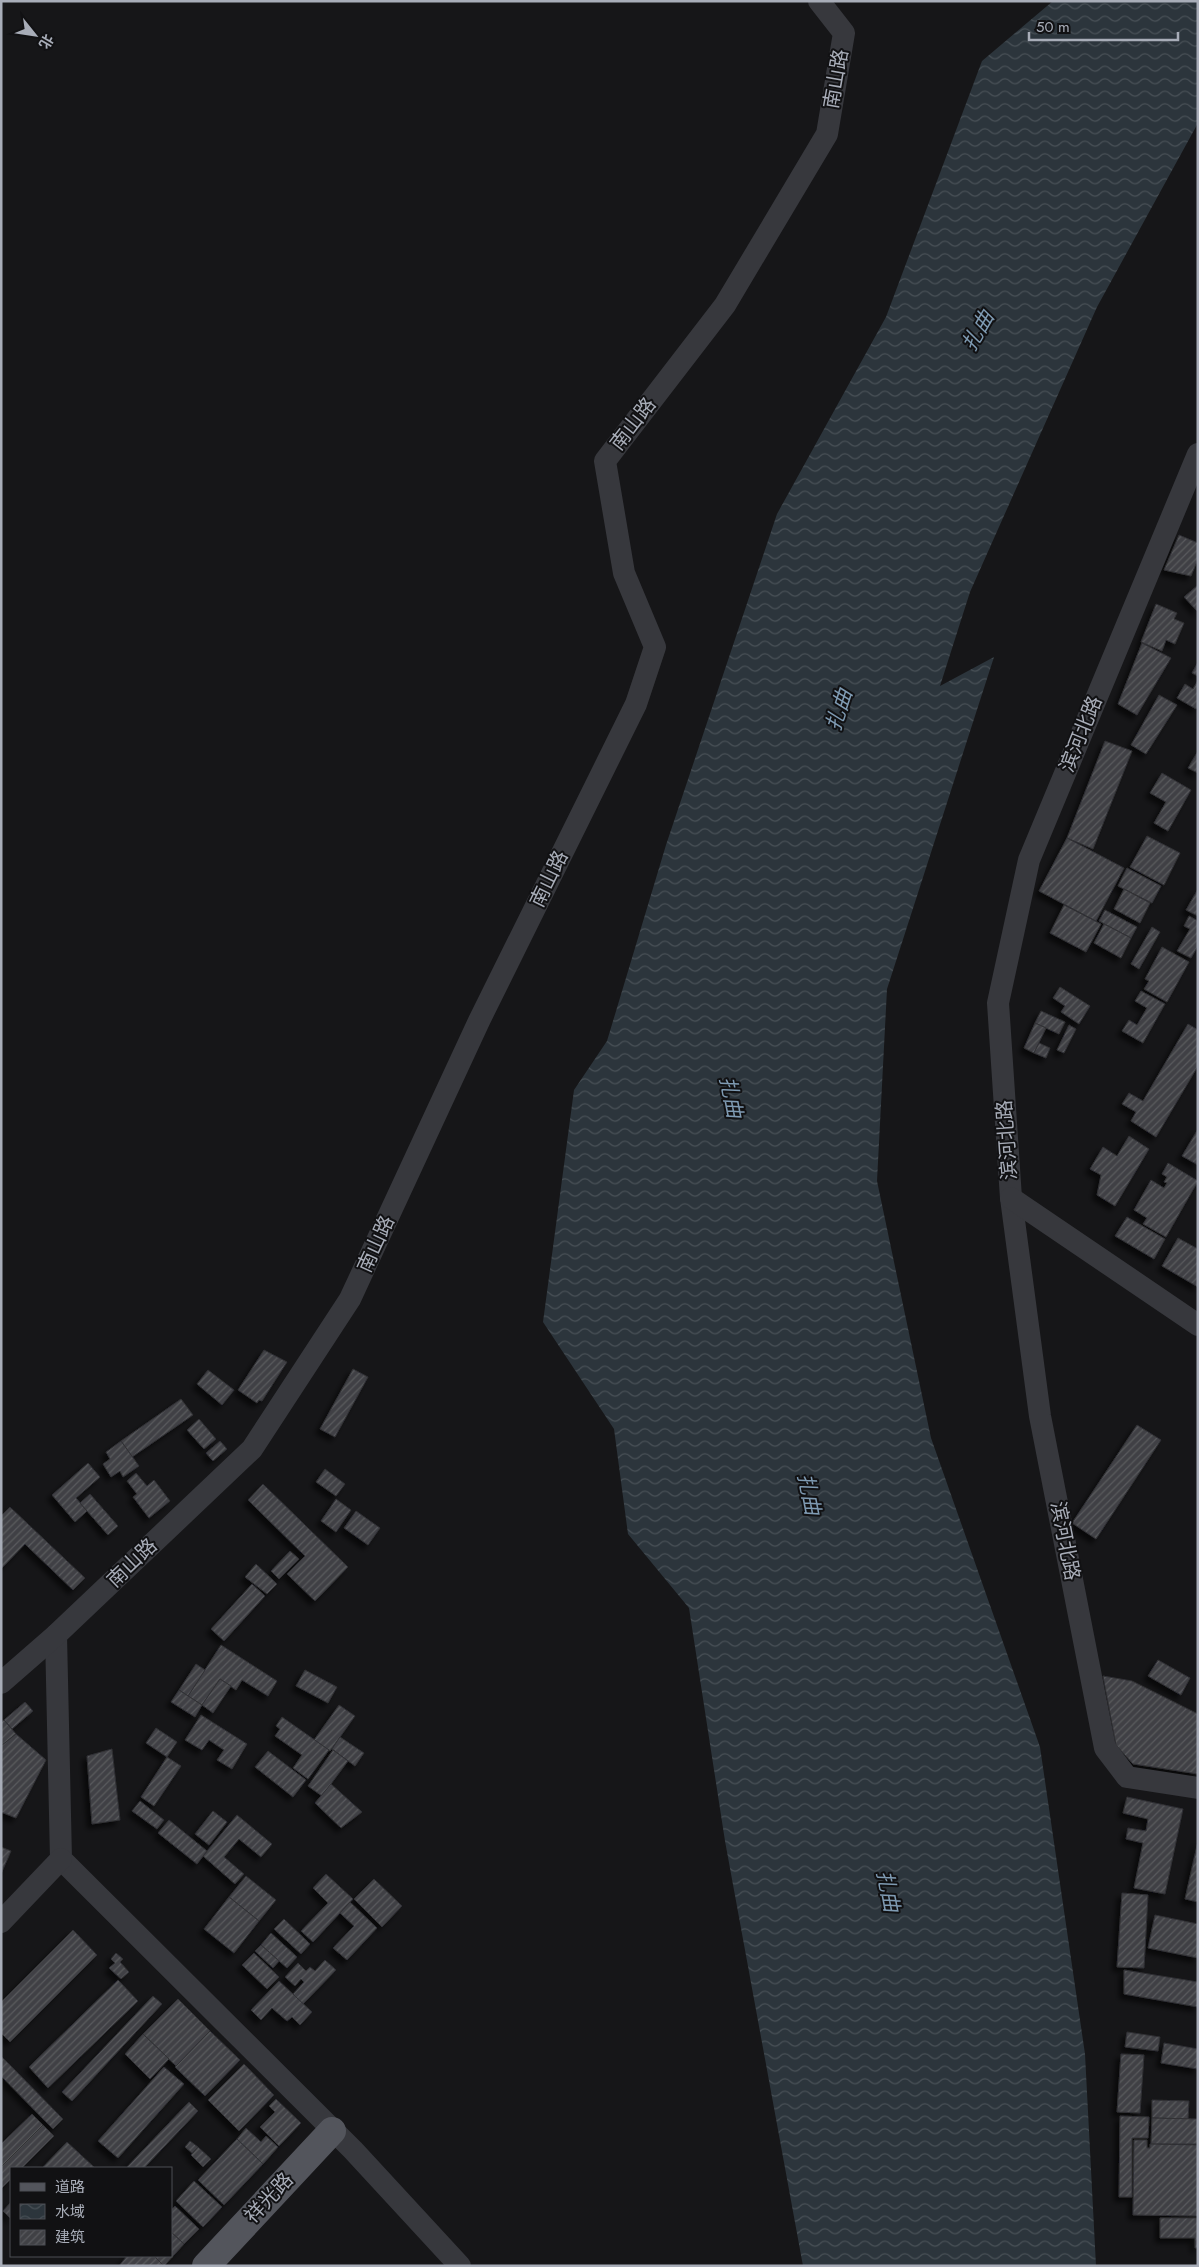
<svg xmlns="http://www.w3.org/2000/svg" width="1199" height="2267" font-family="Jost,'Noto Sans SC',sans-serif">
<defs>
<pattern id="water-waves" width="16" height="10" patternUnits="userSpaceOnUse" patternTransform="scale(1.25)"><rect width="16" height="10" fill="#2c353c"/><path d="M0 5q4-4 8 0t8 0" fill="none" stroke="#485056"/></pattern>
<pattern id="building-hatch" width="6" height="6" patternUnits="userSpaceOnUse" patternTransform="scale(1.25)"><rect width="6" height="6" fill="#404145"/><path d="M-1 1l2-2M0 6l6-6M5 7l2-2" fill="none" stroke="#595a5e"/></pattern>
<filter id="shadow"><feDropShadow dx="-4.5" dy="4.5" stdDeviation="2.5" flood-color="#0009"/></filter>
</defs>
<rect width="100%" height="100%" fill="#161618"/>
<polygon fill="url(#water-waves)" points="1053,1 1198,1 1198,123 1097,307 970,592 940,686 994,657 887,989 877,1181 931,1438 1040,1747 1085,2054 1096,2266 803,2266 725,1841 689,1608 628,1534 614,1429 543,1322 574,1090 607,1041 666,845 777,514 886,317 982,61"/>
<g fill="url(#building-hatch)" stroke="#303034" filter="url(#shadow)">
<polygon points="1179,535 1198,543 1198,559 1191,576 1164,570"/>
<polygon points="1198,585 1198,612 1184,597"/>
<polygon points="1156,604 1177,613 1174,619 1184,623 1175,644 1166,640 1162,651 1141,642"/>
<polygon points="1142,643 1171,658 1137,715 1118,704"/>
<polygon points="1198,662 1198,676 1192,673"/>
<polygon points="1198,680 1198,706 1196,709 1177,698 1185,684 1193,689"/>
<polygon points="1159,695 1177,705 1146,754 1131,745"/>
<polygon points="1105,741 1132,751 1093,849 1067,838"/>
<polygon points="1198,751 1198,773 1188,768"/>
<polygon points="1162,773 1191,790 1168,831 1154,823 1166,802 1150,793"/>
<polygon points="1147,836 1180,853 1164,885 1130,867"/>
<polygon points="1067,838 1124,868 1096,921 1039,891"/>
<polygon points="1127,868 1161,886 1152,903 1118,886"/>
<polygon points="1124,889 1150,903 1140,923 1114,909"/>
<polygon points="1198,889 1198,916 1186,910"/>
<polygon points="1064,905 1101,924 1086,952 1050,933"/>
<polygon points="1105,910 1137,927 1131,938 1099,921"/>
<polygon points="1189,916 1198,921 1198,946 1191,958 1177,951 1190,929 1184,926"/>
<polygon points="1104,924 1131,938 1121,958 1094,943"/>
<polygon points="1152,927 1160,932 1139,969 1131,964"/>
<polygon points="1162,947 1189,962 1167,1002 1144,989 1149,981 1145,979"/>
<polygon points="1060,987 1090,1006 1079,1024 1061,1012 1065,1006 1053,998"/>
<polygon points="1141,991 1165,1004 1143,1043 1122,1031 1129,1020 1137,1025 1147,1008 1135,1001"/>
<polygon points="1041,1011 1065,1022 1059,1034 1035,1023"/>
<polygon points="1035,1023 1046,1028 1034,1053 1024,1048"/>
<polygon points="1188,1024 1198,1030 1198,1066 1156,1137 1131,1121 1136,1112 1122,1104 1129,1093 1143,1101"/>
<polygon points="1069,1025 1076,1029 1064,1053 1057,1050"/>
<polygon points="1039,1043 1050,1048 1046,1058 1034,1053"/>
<polygon points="1198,1129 1198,1165 1182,1156"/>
<polygon points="1129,1136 1149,1149 1115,1206 1097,1195 1101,1175 1090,1169 1103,1147 1117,1156"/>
<polygon points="1168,1163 1198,1181 1166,1237 1143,1224 1147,1218 1134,1210 1151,1180 1164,1188 1167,1183 1164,1182 1167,1177 1162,1174"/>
<polygon points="1127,1217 1165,1239 1154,1259 1115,1236"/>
<polygon points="1178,1238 1198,1249 1198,1287 1162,1266"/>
<polygon points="264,1350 287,1362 262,1401 259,1400 257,1403 238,1390"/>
<polygon points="353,1369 368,1377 335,1437 320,1429"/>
<polygon points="208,1370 234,1390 222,1405 197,1384"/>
<polygon points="181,1399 193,1415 132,1457 121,1441"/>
<polygon points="199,1419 216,1439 204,1449 187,1430"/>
<polygon points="1137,1425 1161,1440 1096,1539 1072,1523"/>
<polygon points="121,1441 139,1466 123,1477 120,1471 111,1477 103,1464 110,1459 106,1452"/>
<polygon points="220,1441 227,1449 213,1461 206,1453"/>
<polygon points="88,1463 100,1477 76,1498 87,1511 75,1522 52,1495"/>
<polygon points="325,1469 345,1484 336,1496 316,1482"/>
<polygon points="136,1473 147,1486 154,1480 170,1501 149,1518 133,1497 137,1494 127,1481"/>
<polygon points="263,1484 348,1567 315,1601 287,1574 305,1556 248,1500"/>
<polygon points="90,1494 118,1526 108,1535 80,1503"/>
<polygon points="336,1499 351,1510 336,1532 321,1521"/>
<polygon points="10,1507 85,1578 73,1590 25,1544 1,1569 1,1516"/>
<polygon points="356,1511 380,1528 368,1545 344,1528"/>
<polygon points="290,1551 299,1559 279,1579 271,1571"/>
<polygon points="256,1564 277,1584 267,1594 245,1577"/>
<polygon points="252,1584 265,1596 224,1641 211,1629"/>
<polygon points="221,1645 277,1681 268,1696 242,1680 236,1690 220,1679 202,1705 188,1696"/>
<polygon points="1158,1660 1190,1678 1181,1695 1148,1676"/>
<polygon points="196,1664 205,1670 188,1696 179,1690"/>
<polygon points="305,1670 337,1687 328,1703 296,1686"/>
<polygon points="1103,1676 1132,1681 1198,1714 1198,1774 1133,1764 1116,1745"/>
<polygon points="220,1679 231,1686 213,1713 202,1705"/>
<polygon points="179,1690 202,1705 195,1717 171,1702"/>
<polygon points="25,1702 33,1711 12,1729 4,1720"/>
<polygon points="339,1705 355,1716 330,1751 314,1740"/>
<polygon points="201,1715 247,1744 232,1769 217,1760 224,1750 209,1740 202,1750 185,1740"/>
<polygon points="282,1717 329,1750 308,1779 293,1768 302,1755 275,1736 280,1729 276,1726"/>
<polygon points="4,1720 16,1734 1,1746 1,1722"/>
<polygon points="156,1728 177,1742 167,1757 146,1743"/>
<polygon points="16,1734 46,1760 16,1818 1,1812 1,1746"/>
<polygon points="340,1737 364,1753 355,1766 332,1749"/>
<polygon points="112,1749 120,1820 92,1824 87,1756"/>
<polygon points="333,1750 348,1761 322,1796 308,1786"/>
<polygon points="268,1751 306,1780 293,1797 255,1767"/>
<polygon points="167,1757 181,1766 154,1806 141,1797"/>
<polygon points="331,1784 362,1812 341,1828 315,1803"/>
<polygon points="1127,1797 1183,1809 1165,1894 1134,1888 1143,1843 1126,1839 1128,1828 1146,1831 1148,1819 1123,1813"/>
<polygon points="140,1801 164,1820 157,1829 132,1811"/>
<polygon points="213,1811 227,1822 209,1845 195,1834"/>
<polygon points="237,1815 272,1844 261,1857 239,1839 224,1857 244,1874 235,1884 203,1856"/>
<polygon points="169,1820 207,1851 197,1864 158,1833"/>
<polygon points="1198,1841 1198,1902 1185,1899"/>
<polygon points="1,1847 11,1851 1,1874"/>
<polygon points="326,1874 353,1899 313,1942 301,1931 328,1903 313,1888"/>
<polygon points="246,1876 276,1900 259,1921 229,1897"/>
<polygon points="374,1879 402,1906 382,1927 354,1899"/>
<polygon points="1122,1893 1148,1895 1144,1968 1117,1967"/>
<polygon points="229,1897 259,1921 234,1953 204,1929"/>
<polygon points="350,1902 377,1928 347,1960 333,1948 354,1926 340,1913"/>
<polygon points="1155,1915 1198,1924 1198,1958 1148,1948"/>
<polygon points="284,1919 310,1944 301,1954 274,1929"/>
<polygon points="73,1930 97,1955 10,2042 1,2033 1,2002"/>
<polygon points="271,1933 297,1957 287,1968 261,1945"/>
<polygon points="261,1945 279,1961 273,1968 255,1951"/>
<polygon points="116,1953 123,1959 120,1962 129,1972 121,1979 109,1968 115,1963 111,1959"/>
<polygon points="254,1953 279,1977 267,1989 242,1965"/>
<polygon points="325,1960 336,1970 303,2004 293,1994 304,1982 301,1979 295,1986 285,1977 298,1963 306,1971 310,1967 315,1971"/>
<polygon points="1124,1970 1198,1982 1198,2007 1124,1994"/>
<polygon points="118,1980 138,2001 48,2088 29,2067"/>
<polygon points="279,1981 312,2012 300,2025 292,2017 287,2021 272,2008 261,2020 251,2010"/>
<polygon points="153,1996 162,2004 72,2101 62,2092"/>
<polygon points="178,1999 210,2031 176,2066 143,2034"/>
<polygon points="210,2031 240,2060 205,2096 175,2067"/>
<polygon points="1127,2032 1160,2037 1158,2051 1125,2047"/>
<polygon points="143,2034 169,2059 150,2079 125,2054"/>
<polygon points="1164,2043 1198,2049 1198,2069 1161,2063"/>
<polygon points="1121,2054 1144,2055 1140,2113 1117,2112"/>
<polygon points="1,2056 63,2119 53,2129 1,2076"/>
<polygon points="244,2064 274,2095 239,2131 208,2100"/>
<polygon points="164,2067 184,2084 118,2158 98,2141"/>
<polygon points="276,2099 301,2123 279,2146 260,2127 275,2112 269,2106"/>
<polygon points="1152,2100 1189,2101 1188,2119 1152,2118"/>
<polygon points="189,2102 198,2111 144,2168 126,2168"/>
<polygon points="32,2114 43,2125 1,2167 1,2144"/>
<polygon points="1120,2116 1149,2117 1148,2138 1132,2138 1132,2197 1119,2197"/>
<polygon points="1152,2118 1198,2119 1198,2144 1151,2144"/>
<polygon points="43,2125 54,2136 22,2168 11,2168 11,2179 1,2189 1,2167"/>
<polygon points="246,2128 261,2142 266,2136 278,2147 263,2164 237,2139"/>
<polygon points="237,2139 263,2164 224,2205 198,2180"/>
<polygon points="1134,2140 1147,2140 1147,2148 1150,2148 1150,2144 1198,2145 1198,2216 1133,2215"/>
<polygon points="190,2141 198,2147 192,2153 185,2147"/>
<polygon points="67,2142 95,2168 42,2168"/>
<polygon points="198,2147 211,2159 203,2167 191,2155"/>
<polygon points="194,2181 222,2207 203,2227 176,2201"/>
<polygon points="11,2202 11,2219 3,2211"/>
<polygon points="175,2206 199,2229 184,2244 171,2232 171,2210"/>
<polygon points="1160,2218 1198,2218 1198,2248 1195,2248 1195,2238 1160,2238"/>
<polygon points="171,2232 184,2244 164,2266 154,2256 171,2256"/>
<polygon points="127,2256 154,2256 164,2266 119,2266"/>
</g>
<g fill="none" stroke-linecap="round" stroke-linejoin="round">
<g stroke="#37383d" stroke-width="22">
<polyline points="1198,454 1029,860 998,1003 1011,1198 1040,1416 1105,1748 1127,1777 1198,1788"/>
<polyline points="1011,1198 1198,1325"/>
<polyline points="56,1635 61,1859 353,2150 460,2266"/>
<polyline points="1,1683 56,1635 252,1449 350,1299 479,1021 636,704 655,647 624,573 605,461 725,305 827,134 844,33 819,1"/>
<polyline points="1,1922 61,1859"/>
</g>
<polyline stroke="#53555c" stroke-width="28" points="206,2266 332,2131"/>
</g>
<g text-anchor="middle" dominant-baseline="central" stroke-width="4" stroke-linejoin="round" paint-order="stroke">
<g font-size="20" fill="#a8adb8" stroke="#111113">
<text transform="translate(836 79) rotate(-80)">南山路</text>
<text transform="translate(633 424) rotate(-52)">南山路</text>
<text transform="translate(1081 734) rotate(-68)">滨河北路</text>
<text transform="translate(549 879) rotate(-64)">南山路</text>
<text transform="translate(1007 1140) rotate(-94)">滨河北路</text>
<text transform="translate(376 1244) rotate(-65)">南山路</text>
<text transform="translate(1065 1541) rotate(79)">滨河北路</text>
<text transform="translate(132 1563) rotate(-44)">南山路</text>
<text transform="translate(269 2198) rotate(-47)">祥光路</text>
</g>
<g font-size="21" font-style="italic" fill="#7f9bb3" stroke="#111113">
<text transform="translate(978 331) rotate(-60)">扎曲</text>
<text transform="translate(839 710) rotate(-72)">扎曲</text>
<text transform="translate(731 1097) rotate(79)">扎曲</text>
<text transform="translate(809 1494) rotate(79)">扎曲</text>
<text transform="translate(888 1891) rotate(79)">扎曲</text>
</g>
</g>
<rect width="1199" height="2267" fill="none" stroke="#a8adb8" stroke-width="5"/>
<rect x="10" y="2167" width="162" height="90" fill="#111113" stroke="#4d4f55"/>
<rect x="20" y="2183" width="25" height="8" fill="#53555c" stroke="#4d4f55"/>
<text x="55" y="2192" font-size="15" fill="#a8adb8">道路</text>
<rect x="20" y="2204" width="25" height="15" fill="url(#water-waves)" stroke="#4d4f55"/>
<text x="55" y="2217" font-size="15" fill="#a8adb8">水域</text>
<rect x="20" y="2230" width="25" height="15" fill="url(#building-hatch)" stroke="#4d4f55"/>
<text x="55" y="2242" font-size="15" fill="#a8adb8">建筑</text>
<g transform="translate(35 35) rotate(120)" stroke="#111113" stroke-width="4" paint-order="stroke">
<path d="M0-4L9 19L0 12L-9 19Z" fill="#a8adb8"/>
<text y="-8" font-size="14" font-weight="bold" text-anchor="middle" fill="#a8adb8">北</text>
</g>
<path d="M1029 32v8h149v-8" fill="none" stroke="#a8adb8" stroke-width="2.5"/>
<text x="1036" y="32" font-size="15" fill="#a8adb8" stroke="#111113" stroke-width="4" paint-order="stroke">50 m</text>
</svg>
